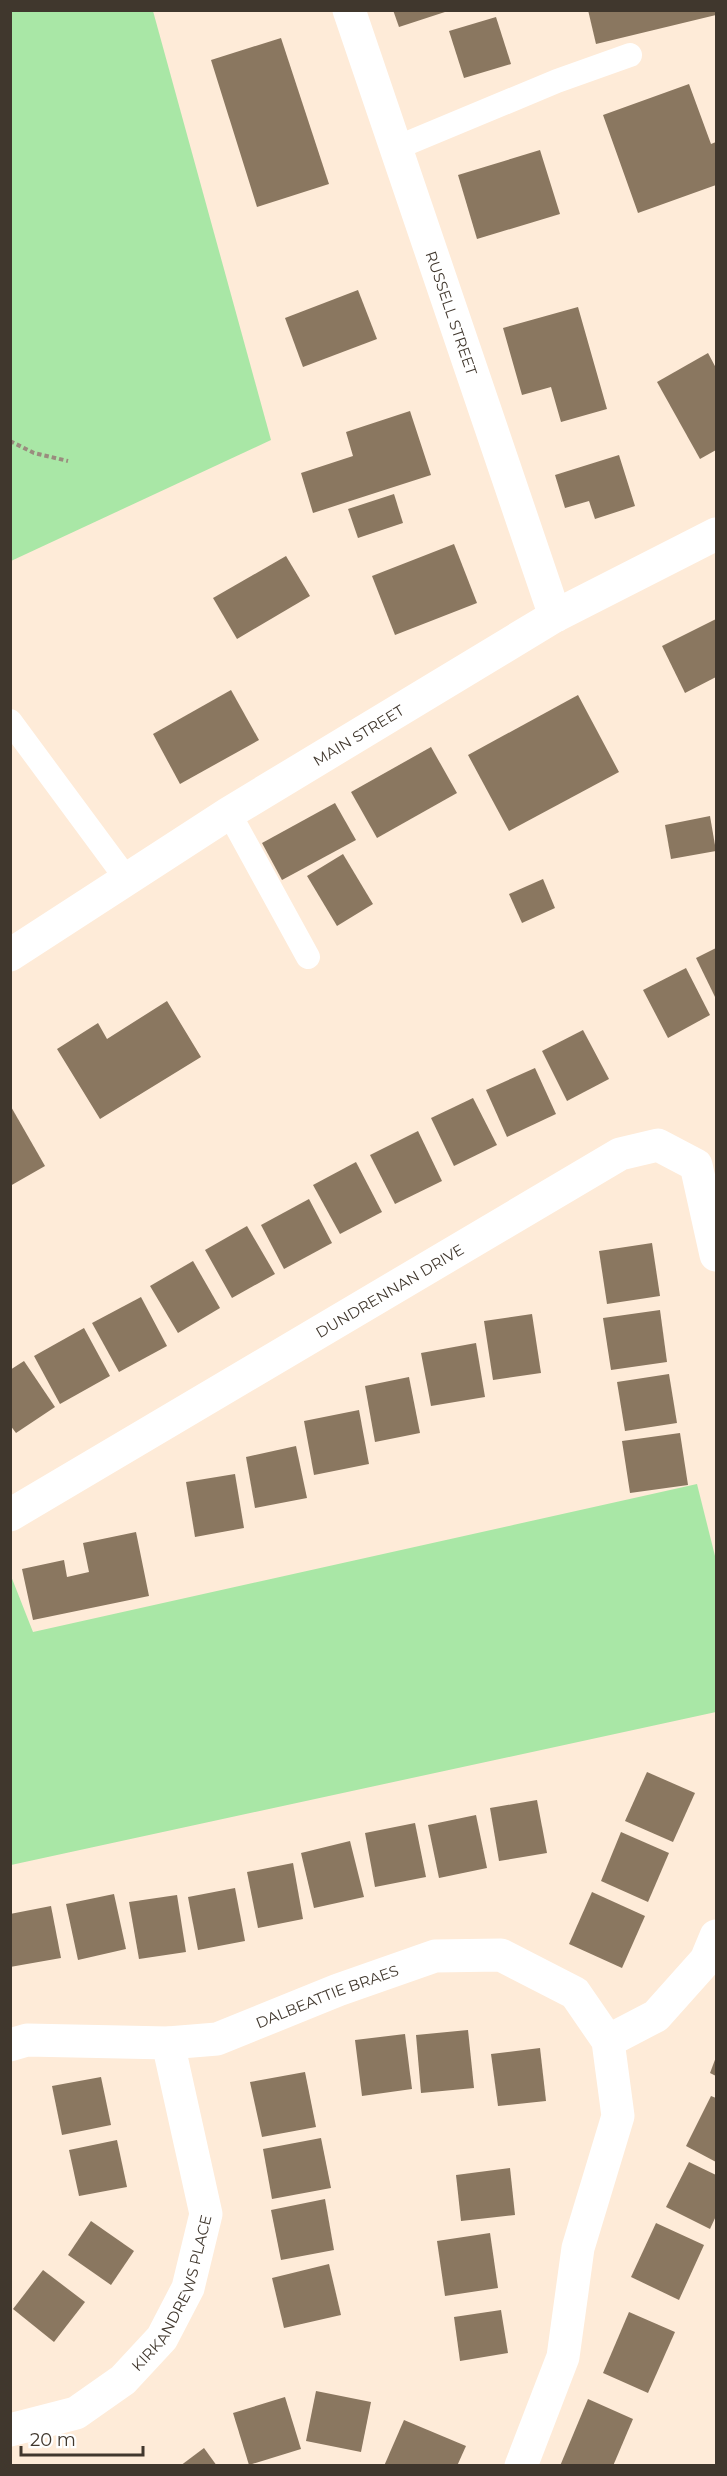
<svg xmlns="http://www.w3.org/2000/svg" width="727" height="2476" font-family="Montserrat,sans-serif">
<rect width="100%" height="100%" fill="#feebd8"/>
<g fill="#a9e7a6">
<polygon points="10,11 153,11 271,440 11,561"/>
<polygon points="697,1484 716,1560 716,1712 11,1865 11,1576 33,1632"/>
</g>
<g fill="#8a7760">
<polygon points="393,10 448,10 448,11 399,27"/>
<polygon points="588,10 716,10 716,15 596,44"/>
<polygon points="496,17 511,64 464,78 449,31"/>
<polygon points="281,38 329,184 257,207 211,60"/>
<polygon points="689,84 711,144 716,142 716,185 638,213 603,115"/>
<polygon points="540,150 560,214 477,239 458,175"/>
<polygon points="358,290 377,339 303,367 285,318"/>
<polygon points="578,307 607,409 561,422 551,387 522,395 503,328"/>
<polygon points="708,353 716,368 716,450 700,459 657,382"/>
<polygon points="410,411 431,475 313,513 301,473 353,456 346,432"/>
<polygon points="619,455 635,506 595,519 589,501 565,508 555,475"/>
<polygon points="394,494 403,523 358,538 348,509"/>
<polygon points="454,544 477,603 395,635 372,576"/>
<polygon points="286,556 310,596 237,639 213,598"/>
<polygon points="716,619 716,677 685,693 662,646"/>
<polygon points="231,690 259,740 180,784 153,734"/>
<polygon points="578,695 619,772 509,831 468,755"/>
<polygon points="431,747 457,793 377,838 351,792"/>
<polygon points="335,803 356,840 282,880 262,843"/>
<polygon points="710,816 716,851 671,859 665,825"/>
<polygon points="343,854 373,904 337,926 307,876"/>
<polygon points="543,879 555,908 522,923 509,894"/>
<polygon points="716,948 716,999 696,958"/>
<polygon points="686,968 710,1015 668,1038 643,990"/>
<polygon points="167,1001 201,1057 100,1119 57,1049 98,1023 107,1039"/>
<polygon points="583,1030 609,1079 567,1101 542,1051"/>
<polygon points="535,1068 556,1114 507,1137 486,1090"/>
<polygon points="473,1098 497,1145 454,1166 431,1118"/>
<polygon points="10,1105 45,1166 10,1186"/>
<polygon points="418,1131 442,1181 395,1204 370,1155"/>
<polygon points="356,1162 382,1212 340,1234 313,1185"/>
<polygon points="309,1199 332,1243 284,1269 261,1225"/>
<polygon points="247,1226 275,1274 232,1298 205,1250"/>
<polygon points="652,1243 660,1296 607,1304 599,1251"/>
<polygon points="193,1261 220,1308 178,1333 150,1286"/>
<polygon points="141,1297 167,1346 119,1372 92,1323"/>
<polygon points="660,1310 667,1362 611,1370 603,1318"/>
<polygon points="532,1314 541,1373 493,1380 484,1321"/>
<polygon points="84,1328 110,1376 60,1404 34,1356"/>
<polygon points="476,1343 485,1397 431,1406 421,1353"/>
<polygon points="24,1361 55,1407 16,1433 10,1425 10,1370"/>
<polygon points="669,1374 677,1423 625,1431 617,1382"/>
<polygon points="409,1377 420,1433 375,1442 365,1386"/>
<polygon points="359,1410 369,1464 314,1475 304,1421"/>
<polygon points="680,1433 688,1485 630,1493 622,1441"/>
<polygon points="296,1446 307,1498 255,1508 246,1457"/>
<polygon points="235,1474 244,1528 195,1537 186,1482"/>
<polygon points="136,1532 149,1596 33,1620 22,1569 64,1560 67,1577 89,1572 83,1543"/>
<polygon points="647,1772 695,1793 673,1842 625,1821"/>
<polygon points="537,1800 547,1853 499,1861 490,1808"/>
<polygon points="476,1815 487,1868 439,1878 428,1825"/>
<polygon points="415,1823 426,1877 375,1887 365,1833"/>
<polygon points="621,1832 669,1853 648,1902 601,1881"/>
<polygon points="350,1841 364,1897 314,1908 301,1853"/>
<polygon points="293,1863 303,1919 258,1928 247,1872"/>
<polygon points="235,1888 245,1941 198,1950 188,1897"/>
<polygon points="592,1892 645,1916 622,1968 569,1944"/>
<polygon points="114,1894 126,1949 78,1960 66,1904"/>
<polygon points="177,1895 186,1952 139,1959 129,1902"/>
<polygon points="51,1906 61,1958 10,1967 10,1914"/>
<polygon points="468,2030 474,2088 421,2093 416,2035"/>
<polygon points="405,2034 412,2089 362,2096 355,2040"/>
<polygon points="540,2048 546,2101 498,2106 491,2054"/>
<polygon points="716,2057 716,2076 710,2073"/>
<polygon points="305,2072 316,2127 262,2137 250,2082"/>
<polygon points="101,2077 111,2125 62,2135 52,2086"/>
<polygon points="711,2096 716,2098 716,2162 686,2146"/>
<polygon points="321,2138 331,2188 272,2199 263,2149"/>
<polygon points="117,2140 127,2187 79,2196 69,2150"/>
<polygon points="689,2162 716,2175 716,2216 710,2229 666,2207"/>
<polygon points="510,2168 515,2215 461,2221 456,2175"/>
<polygon points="325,2199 334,2250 281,2260 271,2210"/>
<polygon points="91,2221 134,2251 111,2285 68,2255"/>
<polygon points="656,2223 704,2245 679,2300 631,2277"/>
<polygon points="490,2233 498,2288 445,2296 437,2241"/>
<polygon points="329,2264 341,2315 284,2328 272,2278"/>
<polygon points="43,2270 85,2302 54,2342 13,2309"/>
<polygon points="501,2310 508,2353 460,2361 454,2317"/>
<polygon points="629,2312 675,2332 648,2393 603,2373"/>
<polygon points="316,2391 371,2402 361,2452 306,2441"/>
<polygon points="285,2397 301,2449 249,2465 233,2413"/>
<polygon points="588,2399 633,2419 613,2466 560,2466"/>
<polygon points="404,2420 466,2446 457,2466 384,2466"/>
<polygon points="204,2448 217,2466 180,2466"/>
</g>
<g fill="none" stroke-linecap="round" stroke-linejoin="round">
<polyline stroke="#9a8c7e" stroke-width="4" stroke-dasharray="4.5 3" stroke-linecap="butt" points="10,441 34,453 68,461"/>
<g stroke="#fff" stroke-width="24">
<polyline points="396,148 557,81 630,55"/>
<polyline points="10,721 126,878"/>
<polyline points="229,813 308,957"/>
</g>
<g stroke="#fff" stroke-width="33">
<path id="s1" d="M349 10 555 616"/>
<path id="s2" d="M10 955 229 813 555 616 716 534"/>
<path id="s3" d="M10 1515 620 1154 658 1145 696 1165 716 1255"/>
<polyline points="608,2041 656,2016 706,1960 716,1936"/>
<path id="s4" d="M10 2045 27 2040 168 2043 217 2039 338 1990 435 1956 501 1955 575 1993 608 2041 618 2116 578 2248 563 2357 521 2466"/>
<path id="s5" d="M10 2430 76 2413 123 2380 162 2338 188 2288 206 2214 168 2043"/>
</g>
</g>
<g text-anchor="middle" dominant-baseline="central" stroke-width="6" stroke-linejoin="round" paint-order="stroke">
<g font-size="15" fill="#40372d" stroke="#fff">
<text stroke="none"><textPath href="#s1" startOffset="320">RUSSELL STREET</textPath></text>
<text stroke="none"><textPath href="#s2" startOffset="412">MAIN STREET</textPath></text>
<text stroke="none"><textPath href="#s3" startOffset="441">DUNDRENNAN DRIVE</textPath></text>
<text stroke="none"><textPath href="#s4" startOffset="326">DALBEATTIE BRAES</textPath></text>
<text stroke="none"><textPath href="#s5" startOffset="228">KIRKANDREWS PLACE</textPath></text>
</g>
</g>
<rect width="727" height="2476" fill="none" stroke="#40372d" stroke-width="24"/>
<path d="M21 2446v9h122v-9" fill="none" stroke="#40372d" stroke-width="3"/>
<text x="30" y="2446" font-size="18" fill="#40372d" stroke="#ffffff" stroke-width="4.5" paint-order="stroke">20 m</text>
</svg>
